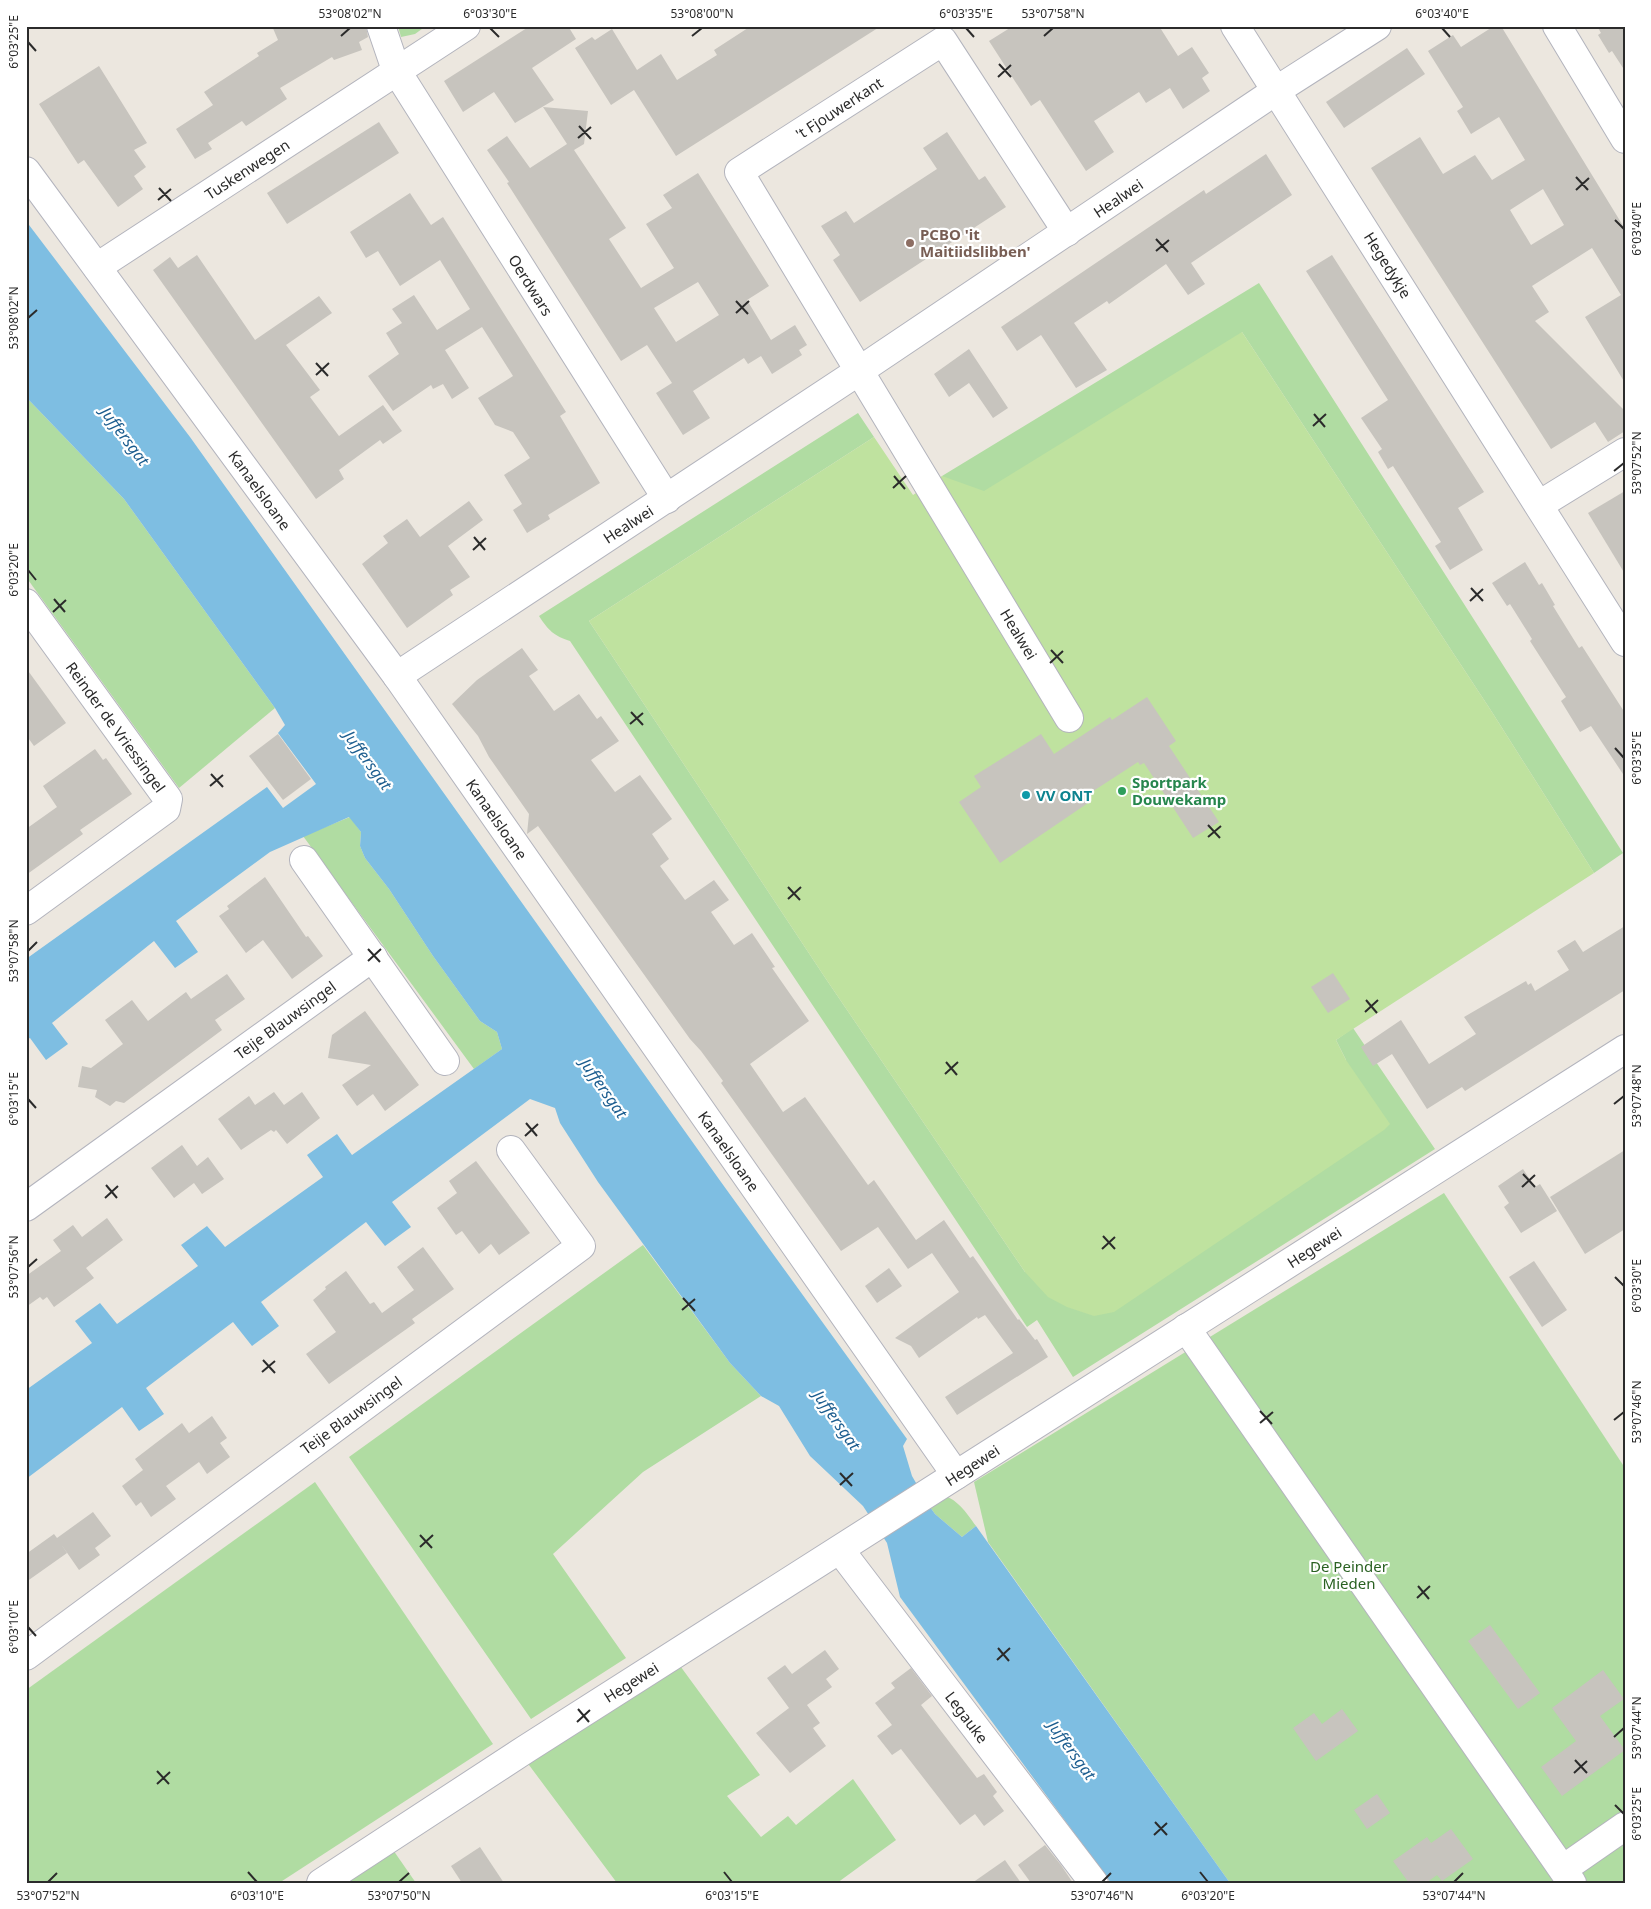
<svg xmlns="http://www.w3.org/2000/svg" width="1651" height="1909" font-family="'Noto Sans',sans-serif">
<rect width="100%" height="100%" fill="#ece7df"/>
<g fill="#b0dca2">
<polygon points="398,26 426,26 415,34 401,37"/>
<polygon points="1259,283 1623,853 1594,873 1490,709 1242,332 1107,682 942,476"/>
<polygon points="26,397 124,499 275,708 179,788 26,577"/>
<path d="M858 413 874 437 589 621 826 979 1025 1272 1346 1060 1336 1040 1353 1028 1435 1149 1073 1377 1037 1320 1027 1327 570 641C554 636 548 630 539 616Z"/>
<polygon points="350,817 361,832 360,846 365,858 389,889 433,956 480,1021 497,1032 502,1049 474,1069 303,836"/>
<polygon points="1444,1193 1625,1468 1625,1883 1230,1883 988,1542 974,1482"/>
<polygon points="643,1245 730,1363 761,1396 643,1472 553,1554 626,1658 531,1719 349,1457"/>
<polygon points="315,1482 493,1744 279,1883 26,1883 26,1690"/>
<path d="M939 1494C957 1498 966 1512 976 1526L962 1537 935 1514 930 1507Z"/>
<polygon points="678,1663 760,1775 727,1796 761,1837 788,1816 796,1825 853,1779 896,1840 837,1883 617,1883 526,1761"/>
<polygon points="391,1847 416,1883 335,1883"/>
</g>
<polygon fill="#bfe29f" points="1242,332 1490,709 1594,873 1336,1040 1346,1060 1390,1124 1384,1130 1114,1312 1094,1316 1067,1307 1048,1297 1025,1272 826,979 589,621 874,437 913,495 942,476 984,491"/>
<polygon fill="#7ebee2" points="26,221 190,437 721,1182 907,1439 903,1446 912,1476 930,1507 935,1514 962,1537 976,1526 1230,1883 1111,1883 900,1597 887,1543 863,1506 810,1456 779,1406 761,1396 730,1363 598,1182 560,1123 555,1108 530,1099 392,1202 411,1227 385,1246 366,1222 261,1302 279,1326 252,1346 233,1322 146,1388 164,1414 139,1431 122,1407 26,1479 26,1390 92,1343 75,1321 100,1303 117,1324 198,1266 181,1245 207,1226 225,1247 323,1177 307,1155 337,1134 352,1155 502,1049 497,1032 480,1021 433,956 389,889 365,858 360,846 361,832 349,817 270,852 176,921 198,952 175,968 154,941 52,1023 68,1044 46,1060 30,1038 26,1040 26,959 267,787 283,808 316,784 278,733 285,725 275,708 124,499 26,397"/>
<g fill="#c7c4be" fill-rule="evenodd">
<polygon points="272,26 366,26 368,37 359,42 362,50 334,60 332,57 280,88 287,99 246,126 242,121 208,143 212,149 195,159 176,129 213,105 204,92 259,56 257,53 278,40"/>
<polygon points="530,26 568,26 576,39 532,68 554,100 515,123 494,92 463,112 444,81"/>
<polygon points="751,26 881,26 676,156 634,90 611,105 575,48 592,37 595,40 612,29 637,70 661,54 677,80 717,55 714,50"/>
<polygon points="1013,26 1159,26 1178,56 1192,47 1209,73 1202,78 1210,91 1183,109 1170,88 1146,103 1139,92 1094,121 1114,152 1086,171 1040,100 1031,106 989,41"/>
<path d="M1494 26H1501L1625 229V383L1585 317 1621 295 1592 248 1532 286 1549 312 1535 321 1625 411V431L1608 442 1595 422 1551 449 1371 168 1420 137 1443 174 1475 155 1492 180 1525 160 1499 117 1471 134 1457 111 1463 107 1428 51 1453 35 1461 47ZM1543 189 1564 225 1531 245 1510 210Z"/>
<polygon points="1597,26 1625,26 1625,71 1612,51 1609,53 1598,35 1601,33"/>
<polygon points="1407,48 1425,74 1344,128 1326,102"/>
<polygon points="99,66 147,143 134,150 146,167 134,176 143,189 118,207 84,160 78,164 39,104"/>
<path d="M543 107 588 111 584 144 574 150 626 228 609 239 641 288 674 268 646 224 672 208 663 195 698 173 769 286 747 300 771 340 795 325 807 345 799 350 802 355 772 374 761 356 748 364 744 358 693 391 710 418 683 435 656 393 672 383 647 345 621 361 507 183 509 182 487 150 507 136 530 168 567 144ZM698 282 719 315 676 342 654 308Z"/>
<polygon points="379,122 399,153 287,224 267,193"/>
<polygon points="947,132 979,180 985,176 1006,207 860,302 833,260 840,255 821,226 846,211 854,223 937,169 923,148"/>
<polygon points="1266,154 1292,195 1191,263 1205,284 1188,295 1166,264 1109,304 1107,301 1074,323 1107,370 1076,388 1041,335 1017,351 1001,327 1204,190 1206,194"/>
<polygon points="410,193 431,225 443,217 566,412 560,416 600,483 548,515 550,519 527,533 513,510 522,504 504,475 530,458 513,432 495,425 478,398 513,376 482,327 445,350 469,388 452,399 443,384 433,389 431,385 393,411 368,376 399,354 386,333 402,323 392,309 414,295 437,330 470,309 440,260 400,286 378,251 366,258 350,232"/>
<polygon points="197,255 255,340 319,296 332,313 286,345 320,390 310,397 339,436 383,405 402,431 383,444 380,440 339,470 344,479 316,499 153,270 170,257 178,268"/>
<polygon points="1332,255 1484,492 1458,508 1483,550 1450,570 1435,546 1441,542 1393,466 1388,469 1378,452 1382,449 1361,418 1388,400 1306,271"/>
<polygon points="969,349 1008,408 993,418 969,383 949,397 934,374"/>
<polygon points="1625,491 1625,574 1588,513"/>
<polygon points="469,501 483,520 448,546 470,577 450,590 453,595 407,628 362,564 388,543 383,536 407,519 420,537"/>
<polygon points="1525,562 1539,585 1542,583 1555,605 1553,606 1579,648 1582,646 1625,713 1625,777 1591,726 1580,732 1561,701 1566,697 1530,641 1532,639 1510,604 1507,606 1492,583"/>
<polygon points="522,648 538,670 529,676 554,711 579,694 597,719 601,716 619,741 591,760 615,792 640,775 672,819 652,834 669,859 660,866 685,900 714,880 729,900 711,912 734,945 752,933 775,967 772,968 809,1021 750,1064 783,1112 805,1097 868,1185 874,1180 916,1240 944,1220 970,1258 973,1256 1018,1320 1019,1319 1035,1340 1037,1339 1048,1357 957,1415 945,1397 1013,1353 985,1315 978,1319 977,1317 919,1358 911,1346 895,1338 959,1292 932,1253 908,1269 878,1227 841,1251 721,1083 723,1081 701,1051 690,1039 538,826 527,834 529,814 489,757 478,736 452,704 477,680"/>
<polygon points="26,668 66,723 34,746 26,735"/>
<polygon points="1147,697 1176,741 1169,746 1219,822 1193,838 1144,763 1140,765 1138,762 1084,797 1088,803 1000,863 959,802 981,787 974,776 1041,734 1054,754 1110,717 1112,720"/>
<polygon points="278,734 311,779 283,800 249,756"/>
<polygon points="95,749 103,760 106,758 132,794 80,830 83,834 26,875 26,829 57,807 43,786"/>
<polygon points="265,877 306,937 308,936 323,956 292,979 263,940 246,953 219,916 229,909 227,906"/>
<polygon points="1625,926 1625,990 1465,1091 1462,1087 1427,1109 1392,1054 1373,1066 1361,1047 1401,1020 1429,1064 1476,1034 1464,1017 1526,981 1528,985 1531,983 1535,991 1569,970 1557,951 1575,940 1583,952"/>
<polygon points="1333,973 1350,999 1328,1013 1311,987"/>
<polygon points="227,974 245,999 215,1020 222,1030 124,1103 116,1101 110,1106 95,1097 97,1090 78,1087 82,1066 91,1068 123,1044 105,1020 132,1000 148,1021 186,992 191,999"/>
<polygon points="365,1011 419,1085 385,1111 373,1094 357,1106 342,1085 371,1065 328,1058 332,1035"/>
<polygon points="274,1092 284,1105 302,1092 320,1118 287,1144 276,1130 274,1132 271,1130 241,1150 218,1119 249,1096 255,1105"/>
<polygon points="182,1145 197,1166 208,1157 224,1179 202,1194 194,1183 174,1198 151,1168"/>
<polygon points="1625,1150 1625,1229 1585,1254 1550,1197"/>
<polygon points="476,1161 530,1233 499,1255 491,1244 479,1254 462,1231 456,1235 437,1208 457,1193 449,1181"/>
<polygon points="1523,1169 1535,1187 1540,1184 1557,1211 1521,1233 1504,1207 1509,1203 1498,1186"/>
<polygon points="107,1218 123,1240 86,1268 94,1278 54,1307 47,1297 43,1300 40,1297 26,1307 26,1276 61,1251 53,1240 73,1225 82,1237"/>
<polygon points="423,1247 454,1289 412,1319 415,1323 329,1384 306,1354 336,1332 313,1300 326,1289 325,1287 346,1271 370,1304 374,1302 382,1313 414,1290 397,1267"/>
<polygon points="1534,1261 1567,1310 1542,1327 1509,1277"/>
<polygon points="889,1268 902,1286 877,1303 865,1286"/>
<polygon points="212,1416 227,1438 220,1443 230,1457 207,1474 199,1462 166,1486 176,1499 151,1517 141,1502 136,1506 122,1486 143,1470 135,1459 182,1423 189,1433"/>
<polygon points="93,1512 111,1536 95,1548 100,1555 79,1570 61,1544 67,1553 26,1582 26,1554 54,1534 57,1538"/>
<polygon points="1490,1625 1540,1693 1518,1709 1468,1641"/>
<polygon points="825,1650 839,1669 826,1679 832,1687 807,1705 820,1723 813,1728 826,1746 790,1773 756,1733 789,1708 767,1678 785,1665 792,1674"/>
<polygon points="911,1668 932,1696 921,1705 977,1778 984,1774 997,1792 993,1796 1004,1811 984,1826 975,1814 960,1825 901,1749 892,1755 877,1736 892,1725 875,1703 895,1688 891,1683"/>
<polygon points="1603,1670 1624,1699 1600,1716 1625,1750 1562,1796 1541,1767 1576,1741 1552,1708"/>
<polygon points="1342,1709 1358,1731 1316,1761 1293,1728 1314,1713 1322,1724"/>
<polygon points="1377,1794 1390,1813 1367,1829 1354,1810"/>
<polygon points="1451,1829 1473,1859 1442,1881 1437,1875 1426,1883 1409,1883 1393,1861 1427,1837 1431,1843"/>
<polygon points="1045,1845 1061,1865 1073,1883 1031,1883 1018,1865"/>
<polygon points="480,1847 504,1883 462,1883 451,1866"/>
<polygon points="1005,1860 1021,1883 972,1883"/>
</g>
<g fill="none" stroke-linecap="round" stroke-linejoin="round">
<defs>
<g id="minor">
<polyline points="381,26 396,70 667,499"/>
<polyline points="1235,26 1625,642"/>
<polyline points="1557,26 1625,139"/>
<polyline points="26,171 397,676 956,1475"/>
<polyline points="1067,232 943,41 739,172 1069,718"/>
<polyline points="97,267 466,26"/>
<polyline points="1539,505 1625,452"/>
<polyline points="26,603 168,799 166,809 26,911"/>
<polyline points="397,676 859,371 1277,90 1377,26"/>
<polyline points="304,860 445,1061"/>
<polyline points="26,1207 373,957"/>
<polyline points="1186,1328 1572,1883"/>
<polyline points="840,1550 1094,1883"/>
<polyline points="26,1656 581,1246 511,1150"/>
<polyline points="1563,1869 1625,1826"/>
<polyline points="321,1883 526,1749 1625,1049"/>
</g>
</defs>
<use href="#minor" stroke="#b3b4bd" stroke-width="30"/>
<use href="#minor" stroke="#fff" stroke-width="28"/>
</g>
<path fill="none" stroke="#2b2b2b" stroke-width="2" d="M490 28 499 37M966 28 974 37M1442 28 1450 37M341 36 350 28M692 36 702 28M1044 36 1053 28M28 42 36 51M999 64 1011 77M998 77 1011 65M579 126 591 139M578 138 591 127M1576 177 1588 190M159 188 171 201M1576 190 1589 178M158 200 171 189M1615 220 1624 229M1156 239 1168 252M1156 251 1169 240M736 301 748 314M736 313 749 301M28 318 37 310M316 363 328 376M316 375 329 363M1314 414 1325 427M1313 426 1326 414M1614 471 1624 463M894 476 905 489M893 488 906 476M474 537 485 550M473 550 486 538M28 570 36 580M1471 588 1483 601M54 599 65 612M1470 601 1483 589M53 612 66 600M1051 650 1063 663M1050 663 1063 651M631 712 643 725M630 724 643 713M1615 748 1624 758M211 774 223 787M210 786 223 775M1208 825 1220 838M1208 837 1221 826M788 887 800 900M788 899 801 887M368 949 380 962M28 951 37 942M368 961 381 949M1366 1000 1377 1013M1365 1012 1378 1000M946 1062 957 1075M945 1074 958 1062M28 1099 36 1108M1614 1104 1624 1096M526 1123 537 1136M525 1136 538 1124M1523 1174 1535 1187M106 1185 117 1198M1522 1187 1535 1175M105 1198 118 1186M1103 1236 1115 1249M1102 1249 1115 1237M28 1267 37 1259M1615 1277 1624 1286M683 1298 695 1311M682 1310 695 1299M263 1360 275 1373M262 1372 275 1361M1260 1411 1272 1424M1614 1420 1624 1412M1260 1423 1273 1412M840 1473 852 1486M840 1485 853 1473M420 1535 432 1548M420 1547 433 1535M1418 1586 1429 1599M1417 1598 1430 1586M28 1627 36 1636M998 1648 1009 1661M997 1660 1010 1648M578 1709 589 1722M577 1722 590 1710M1614 1737 1624 1728M1575 1760 1587 1773M157 1771 169 1784M1574 1773 1587 1761M157 1784 170 1772M1615 1805 1624 1814M1155 1822 1167 1835M1154 1835 1167 1823M248 1872 257 1882M724 1872 732 1882M1200 1872 1208 1882M48 1882 57 1873M399 1882 409 1873M1102 1882 1111 1873M1454 1882 1463 1873"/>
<circle fill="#8d6e63" stroke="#fff" stroke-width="2" cx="910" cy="243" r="5"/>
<circle fill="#2e9e5b" stroke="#fff" stroke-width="2" cx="1122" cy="791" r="5"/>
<circle fill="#0f9aa8" stroke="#fff" stroke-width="2" cx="1026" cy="795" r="5"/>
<g text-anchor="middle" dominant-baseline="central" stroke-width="4.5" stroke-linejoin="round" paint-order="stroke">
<g font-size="15" fill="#2b2b2b" stroke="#fff">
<text transform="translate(839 108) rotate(-33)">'t Fjouwerkant</text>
<text transform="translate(247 169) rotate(-33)">Tuskenwegen</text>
<text transform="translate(1118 198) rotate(-34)">Healwei</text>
<text transform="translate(1388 265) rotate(58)">Hegedykje</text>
<text transform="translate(531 285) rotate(58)">Oerdwars</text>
<text transform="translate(260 490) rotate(54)">Kanaelsloane</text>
<text transform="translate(628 524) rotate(-33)">Healwei</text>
<text transform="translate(1019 634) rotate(59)">Healwei</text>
<text transform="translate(116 727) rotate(54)">Reinder de Vriessingel</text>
<text transform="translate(497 819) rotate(55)">Kanaelsloane</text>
<text transform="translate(285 1020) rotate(-36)">Teije Blauwsingel</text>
<text transform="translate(729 1151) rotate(55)">Kanaelsloane</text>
<text transform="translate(1314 1247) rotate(-33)">Hegewei</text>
<text transform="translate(351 1415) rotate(-36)">Teije Blauwsingel</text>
<text transform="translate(972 1465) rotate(-33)">Hegewei</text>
<text transform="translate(631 1682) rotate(-32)">Hegewei</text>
<text transform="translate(967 1717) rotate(53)">Legauke</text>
</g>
<g font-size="15" font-weight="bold" fill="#785e54" stroke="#fff" text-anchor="start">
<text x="920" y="234">PCBO 'it<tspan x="920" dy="17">Maitiidslibben'</tspan></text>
</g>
<g font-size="15" font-weight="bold" fill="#27864d" stroke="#fff" text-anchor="start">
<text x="1132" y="782">Sportpark<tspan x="1132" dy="17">Douwekamp</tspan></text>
</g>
<g font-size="15" font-weight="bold" fill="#0d838f" stroke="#fff" text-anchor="start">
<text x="1036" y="795">VV ONT</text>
</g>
<g font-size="15" fill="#2a6122" stroke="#fff">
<text x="1349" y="1566">De Peinder<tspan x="1349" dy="17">Mieden</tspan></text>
</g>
<g font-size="16" font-style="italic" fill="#1c5d8f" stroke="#fff">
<text transform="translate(125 436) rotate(53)">Juffersgat</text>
<text transform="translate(368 760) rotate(54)">Juffersgat</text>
<text transform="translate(604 1088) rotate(55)">Juffersgat</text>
<text transform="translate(837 1420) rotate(55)">Juffersgat</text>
<text transform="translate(1072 1750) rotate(54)">Juffersgat</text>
</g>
</g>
<rect width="1651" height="1909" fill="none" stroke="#ffffff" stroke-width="55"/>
<rect x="28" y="28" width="1596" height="1854" fill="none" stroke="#2b2b2b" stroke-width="2"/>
<g font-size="12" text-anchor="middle" fill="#2b2b2b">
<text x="350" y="18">53°08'02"N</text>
<text x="490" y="18">6°03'30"E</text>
<text x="702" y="18">53°08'00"N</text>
<text x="966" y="18">6°03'35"E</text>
<text x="1053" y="18">53°07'58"N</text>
<text x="1442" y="18">6°03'40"E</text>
<text transform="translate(14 42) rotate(-90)" y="4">6°03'25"E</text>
<text transform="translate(1637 229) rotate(-90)" y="4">6°03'40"E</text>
<text transform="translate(14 318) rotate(-90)" y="4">53°08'02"N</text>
<text transform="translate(1637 463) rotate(-90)" y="4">53°07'52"N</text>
<text transform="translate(14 570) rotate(-90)" y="4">6°03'20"E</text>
<text transform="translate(1637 758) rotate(-90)" y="4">6°03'35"E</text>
<text transform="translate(14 951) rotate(-90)" y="4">53°07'58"N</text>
<text transform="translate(1637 1096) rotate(-90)" y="4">53°07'48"N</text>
<text transform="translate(14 1099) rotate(-90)" y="4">6°03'15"E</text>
<text transform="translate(14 1267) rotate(-90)" y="4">53°07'56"N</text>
<text transform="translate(1637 1286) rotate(-90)" y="4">6°03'30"E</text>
<text transform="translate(1637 1412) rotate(-90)" y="4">53°07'46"N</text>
<text transform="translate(14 1627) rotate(-90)" y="4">6°03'10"E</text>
<text transform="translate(1637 1728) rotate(-90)" y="4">53°07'44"N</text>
<text transform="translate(1637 1814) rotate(-90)" y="4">6°03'25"E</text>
<text x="48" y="1900">53°07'52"N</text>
<text x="257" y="1900">6°03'10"E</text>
<text x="399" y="1900">53°07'50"N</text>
<text x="732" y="1900">6°03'15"E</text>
<text x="1102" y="1900">53°07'46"N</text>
<text x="1208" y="1900">6°03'20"E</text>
<text x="1454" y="1900">53°07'44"N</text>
</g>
</svg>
